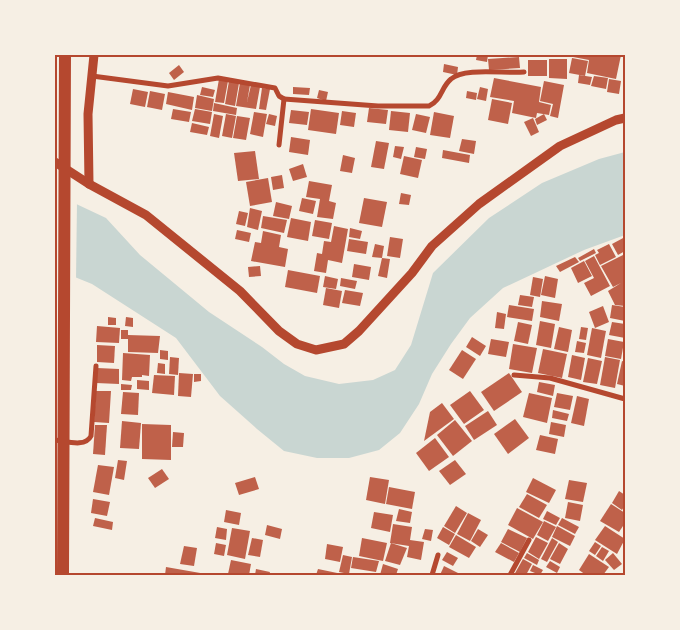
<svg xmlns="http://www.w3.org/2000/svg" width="680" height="630" font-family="'Playfair Display',serif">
<rect width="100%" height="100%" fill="#f6efe4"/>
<polygon fill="#c9d6d2" points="625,152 625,235 584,250 503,288 470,318 451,344 432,374 419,404 400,433 379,450 349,458 317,458 284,451 257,429 220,396 176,338 92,284 55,269 55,194 106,218 140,255 209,312 262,347 284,364 305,376 339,384 373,380 395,370 411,345 433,273 489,218 542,183 599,159"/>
<polygon fill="#f6efe4" points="55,191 77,201 76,280 55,272"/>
<g fill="#bf614a">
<polygon points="477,55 488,55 487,62 476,60"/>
<polygon points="573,55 621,55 616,79 587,73 589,60 573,57"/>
<polygon points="519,57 520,68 489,70 488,59"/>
<polygon points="572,58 588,61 585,76 569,73"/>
<polygon points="549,59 567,59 567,79 549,78"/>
<rect x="528" y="60" width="19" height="16"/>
<polygon points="444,64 458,67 457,75 443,72"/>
<polygon points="179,65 184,72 174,80 169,73"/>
<polygon points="579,75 592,77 590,85 578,83"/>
<polygon points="594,76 608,78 606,89 591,86"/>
<polygon points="494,78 541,87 539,102 551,105 549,115 537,113 536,118 512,113 514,101 490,97"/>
<polygon points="219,79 228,81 224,103 215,102"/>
<polygon points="609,79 621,81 619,94 607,92"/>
<polygon points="229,81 239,83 235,106 225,104"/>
<polygon points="544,81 564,85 558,118 550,116 553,104 540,101"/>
<polygon points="240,83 250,85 247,102 251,85 260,87 256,109 236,106"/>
<polygon points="202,87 215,90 213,97 200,95"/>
<polygon points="293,87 310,88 309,95 293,94"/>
<polygon points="480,87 488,89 486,101 477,99"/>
<polygon points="262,88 270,89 266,110 259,109"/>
<polygon points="133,89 148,92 145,107 130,104"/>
<polygon points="319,90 328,92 326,101 317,98"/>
<polygon points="150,91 165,94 162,110 147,107"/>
<polygon points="467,91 477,93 476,100 466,98"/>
<polygon points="168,92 194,97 192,110 166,104"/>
<polygon points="197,95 214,99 212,111 195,108"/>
<polygon points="492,99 512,103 508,124 488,120"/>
<polygon points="214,103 237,108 236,115 213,111"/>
<polygon points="369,108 388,110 386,124 367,122"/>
<polygon points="173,109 191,112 189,122 171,119"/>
<polygon points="195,109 212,112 210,124 192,121"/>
<polygon points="311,109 339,113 336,134 308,130"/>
<polygon points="291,110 309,112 307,125 289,123"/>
<polygon points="342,111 356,113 354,127 340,125"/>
<polygon points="391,111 410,113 408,132 389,130"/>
<polygon points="254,112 267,114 263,137 250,134"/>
<polygon points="434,112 454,116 450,138 430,135"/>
<polygon points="214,114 223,116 219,138 210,136"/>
<polygon points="226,114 236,116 232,138 222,136"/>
<polygon points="269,114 277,116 275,126 266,124"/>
<polygon points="416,114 430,117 426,133 412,130"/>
<polygon points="544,114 547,120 537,125 535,119"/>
<polygon points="237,116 250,118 246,140 233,138"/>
<polygon points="533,118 539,132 531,136 524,122"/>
<polygon points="192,123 209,127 207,135 190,132"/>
<polygon points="291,137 310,140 308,155 289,152"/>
<polygon points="462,139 476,141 474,154 459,151"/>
<polygon points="376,141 389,143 384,169 371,167"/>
<polygon points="395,146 404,147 401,159 393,157"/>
<polygon points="416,147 427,149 425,159 414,157"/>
<polygon points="443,150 470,155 469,163 442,158"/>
<polygon points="255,151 259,179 238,181 234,153"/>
<polygon points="343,155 355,158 352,173 340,171"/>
<polygon points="404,156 422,160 418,178 400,174"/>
<polygon points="303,164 307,177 293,181 289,169"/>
<polygon points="282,175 284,188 273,190 271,177"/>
<polygon points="268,178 272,202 250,206 246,182"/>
<polygon points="309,181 332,185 329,201 336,203 333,219 317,217 320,199 306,197"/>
<polygon points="401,193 411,195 409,205 399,204"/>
<polygon points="302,198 316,201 313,214 299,211"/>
<polygon points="364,198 387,202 382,227 359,223"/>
<polygon points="276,202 292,206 289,219 273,216"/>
<polygon points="250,208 262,211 258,230 247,227"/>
<polygon points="239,211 248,213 245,226 236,224"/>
<polygon points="263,216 287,220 284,233 261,228"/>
<polygon points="291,218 311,222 308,241 287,237"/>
<polygon points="315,220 332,223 329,239 312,236"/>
<polygon points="334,226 348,229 342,263 328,260 326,273 314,271 317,253 322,254 324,241 331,242"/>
<polygon points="350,228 362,231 360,239 349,237"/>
<polygon points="237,230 251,233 249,242 235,239"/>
<polygon points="263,231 281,235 279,247 288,249 285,267 251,261 255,242 261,243"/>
<polygon points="390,237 403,239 400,258 387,256"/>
<polygon points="625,237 625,251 618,255 612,244"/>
<polygon points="349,239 368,242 366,254 347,251"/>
<polygon points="375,244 384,246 382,258 390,259 387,278 378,276 382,258 372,257"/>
<polygon points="609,244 616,257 600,265 595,255 599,253 597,250"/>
<polygon points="594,249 596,253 580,261 578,258"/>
<polygon points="623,255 625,259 625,306 615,305 608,291 621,283 613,287 601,266"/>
<polygon points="594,256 610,286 591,296 584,283 594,278 585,261"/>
<polygon points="575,257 579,262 560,272 556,266"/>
<polygon points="584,261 592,276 578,283 571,268"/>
<polygon points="354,264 371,267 369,280 352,277"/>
<polygon points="260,266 261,276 249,277 248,267"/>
<polygon points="288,270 320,276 317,293 285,287"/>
<polygon points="325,276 338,279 336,289 323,287"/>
<polygon points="545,276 558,279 555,298 541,295"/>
<polygon points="533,277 543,279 540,297 530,295"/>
<polygon points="341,278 357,281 355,289 340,286"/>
<polygon points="326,288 342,291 339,308 323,305"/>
<polygon points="345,290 363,293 360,306 342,303"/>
<polygon points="520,295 534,297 532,307 518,305"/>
<polygon points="542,301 562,304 559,321 540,317"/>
<polygon points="509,305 534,309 532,321 507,317"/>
<polygon points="612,305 625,307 625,321 610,318"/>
<polygon points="603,306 609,322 595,328 589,312"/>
<polygon points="497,312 506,314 504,329 495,328"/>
<polygon points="108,317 116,318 116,325 108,325"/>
<polygon points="126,317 133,318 133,327 125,326"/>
<polygon points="540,321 555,324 551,348 536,345"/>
<polygon points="518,322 532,325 528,344 514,341"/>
<polygon points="612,322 625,324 625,338 609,335"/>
<polygon points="97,326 120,328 119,343 96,342"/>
<polygon points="559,327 572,330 568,352 554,349"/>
<polygon points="581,327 588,328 586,340 579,339"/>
<polygon points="592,328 606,331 601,358 587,355"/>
<polygon points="121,330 128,330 128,335 160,336 158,353 128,352 128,339 121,339"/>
<polygon points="472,337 486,346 480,356 466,347"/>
<polygon points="491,339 509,342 506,357 488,354"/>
<polygon points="608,339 624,342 621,359 605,356"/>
<polygon points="577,341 586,343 584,353 575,352"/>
<polygon points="513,344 537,348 532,373 509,369"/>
<polygon points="97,345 115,346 114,363 97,362"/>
<polygon points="543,349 567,354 562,378 538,373"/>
<polygon points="160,350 168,351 168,360 160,359"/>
<polygon points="462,350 476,359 463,379 449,370"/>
<polygon points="123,353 150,355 149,376 142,375 142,377 132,377 131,381 122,380"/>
<polygon points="572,355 585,358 581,380 568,377"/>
<polygon points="170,357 179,358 178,375 169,374"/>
<polygon points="605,357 620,360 615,388 600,385"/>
<polygon points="588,358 602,361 597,384 583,382"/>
<polygon points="622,361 625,362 625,386 617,384"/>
<polygon points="158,363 165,364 165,374 157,373"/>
<polygon points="97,368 119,369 119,384 96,383"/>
<polygon points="179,373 193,374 191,397 178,396"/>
<polygon points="509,373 522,392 494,411 481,392"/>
<polygon points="194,374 201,374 201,381 194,382"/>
<polygon points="154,375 175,376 174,395 152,393"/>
<polygon points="137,380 149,381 149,390 137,389"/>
<polygon points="539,382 555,385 553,396 537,392"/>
<polygon points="121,384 132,385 131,390 121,390"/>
<polygon points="96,391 111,391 109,423 94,422"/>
<polygon points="470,391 484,410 464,424 450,405"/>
<polygon points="123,392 139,393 138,415 121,414"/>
<polygon points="529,393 552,398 547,423 523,417"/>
<polygon points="557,393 573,396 570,410 554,407"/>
<polygon points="577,396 589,399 584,426 571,423"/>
<polygon points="442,403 454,419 424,441 430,412"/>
<polygon points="553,410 569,414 567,421 552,418"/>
<polygon points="488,411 497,425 474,440 465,426"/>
<polygon points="515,419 529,438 508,454 494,434"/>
<polygon points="455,420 472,441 453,456 437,435"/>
<polygon points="122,421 141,423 139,449 120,448"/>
<polygon points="551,422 566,425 564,437 549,434"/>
<polygon points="142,424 171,425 171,460 142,459"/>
<polygon points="95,425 107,425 105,455 93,454"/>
<polygon points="173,432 184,433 183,447 172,447"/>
<polygon points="540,435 558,439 555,454 536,450"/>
<polygon points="435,438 449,457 429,471 416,453"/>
<polygon points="118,460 127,461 124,480 115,478"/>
<polygon points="455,460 466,474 450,485 439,471"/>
<polygon points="98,465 114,467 109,495 93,492"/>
<polygon points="162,469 169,479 155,488 148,478"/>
<polygon points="255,477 259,489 239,495 235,483"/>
<polygon points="370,477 389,480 385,504 366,500"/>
<polygon points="533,478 556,490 549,503 526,492"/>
<polygon points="569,480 587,483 583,502 565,499"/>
<polygon points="389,487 415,492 412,509 386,504"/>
<polygon points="619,491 625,495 625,505 622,510 612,503"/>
<polygon points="527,494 547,505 539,518 519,507"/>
<polygon points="93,499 110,502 107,516 91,513"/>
<polygon points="568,502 583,505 580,521 565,518"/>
<polygon points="611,504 625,513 625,523 619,532 600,521"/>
<polygon points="456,506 467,513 455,533 444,526"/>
<polygon points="517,508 543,522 533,539 508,525"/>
<polygon points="399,509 412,512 410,523 396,521"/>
<polygon points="226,510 241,513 239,525 224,522"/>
<polygon points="547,511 560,518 556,525 543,519"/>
<polygon points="374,512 393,515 390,532 371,528"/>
<polygon points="468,513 481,520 470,541 457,534"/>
<polygon points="95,518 113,522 112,530 93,526"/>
<polygon points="562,518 579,527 575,534 558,525"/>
<polygon points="544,521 556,527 548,541 537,535"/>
<polygon points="393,524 412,527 410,540 424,542 421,560 407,557 409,546 390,543"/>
<polygon points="267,525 282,529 280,539 265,535"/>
<polygon points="557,526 575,536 570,546 552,537"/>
<polygon points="605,526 625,539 617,554 595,540"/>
<polygon points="217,527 227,529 226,540 215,538"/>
<polygon points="443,527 455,534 449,545 437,538"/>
<polygon points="232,528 250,531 245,559 227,555"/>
<polygon points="425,529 433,530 431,541 422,539"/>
<polygon points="478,529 488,535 480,547 471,541"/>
<polygon points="508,529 527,538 520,552 501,542"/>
<polygon points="456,535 476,547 469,558 449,547"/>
<polygon points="536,537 548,543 539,559 528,552"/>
<polygon points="252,538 263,540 260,557 248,555"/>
<polygon points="362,538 387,543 383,561 359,556"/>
<polygon points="552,538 558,542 547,562 541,559"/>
<polygon points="595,542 601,546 595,555 589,551"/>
<polygon points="216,543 226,545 224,556 214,554"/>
<polygon points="391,543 407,548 400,565 385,561"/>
<polygon points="501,543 519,553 514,562 495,552"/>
<polygon points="559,543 568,549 560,564 550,559"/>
<polygon points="327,544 343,547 340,562 325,559"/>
<polygon points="184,546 197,548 194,566 180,564"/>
<polygon points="602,547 609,551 603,561 596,556"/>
<polygon points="447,552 458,558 453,566 442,560"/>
<polygon points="527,553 539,560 537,565 524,558"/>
<polygon points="613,553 622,564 614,570 605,560"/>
<polygon points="589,554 609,567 603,575 586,575 579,570"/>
<polygon points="343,555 352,557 349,574 339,572"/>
<polygon points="353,557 379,561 376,572 351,568"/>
<polygon points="523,559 532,564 526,575 514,575"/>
<polygon points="231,560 251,564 249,575 228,574"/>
<polygon points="550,561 560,567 557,573 546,567"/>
<polygon points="383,564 398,569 396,575 380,575"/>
<polygon points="533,565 543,570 540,575 530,571"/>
<polygon points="444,566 462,575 440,575"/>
<polygon points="166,567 206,574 205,575 165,575"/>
<polygon points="256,569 270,572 269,575 255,575"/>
<polygon points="318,569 342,574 341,575 316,575"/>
</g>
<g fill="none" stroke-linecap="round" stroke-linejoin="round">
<g stroke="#b5482f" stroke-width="5">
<polyline points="92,76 168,86 218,78 275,88 279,96 284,99 279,145"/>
<path d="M284 99 378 106H429C442 100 441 87 451 79 464 67 506 74 524 72"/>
<polyline points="514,375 550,378 625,399"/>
<path d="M55 440C66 441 85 448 91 436L96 366"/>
<polyline points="432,575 438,555"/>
<polyline points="510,575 529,540"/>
</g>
<g stroke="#b5482f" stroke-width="9">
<polyline points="55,162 89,184 146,215 240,291 279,331 297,344 316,350 344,344 359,331 412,273 432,246 479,204 560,146 616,120 625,118"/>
<polyline points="89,184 88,114 94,55"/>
</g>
<polyline stroke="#b5482f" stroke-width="12" points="63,575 65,55"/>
</g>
<rect width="680" height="630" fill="none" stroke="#f6efe4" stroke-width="112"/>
<rect x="56" y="56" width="568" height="518" fill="none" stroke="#b5482f" stroke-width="2"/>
</svg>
